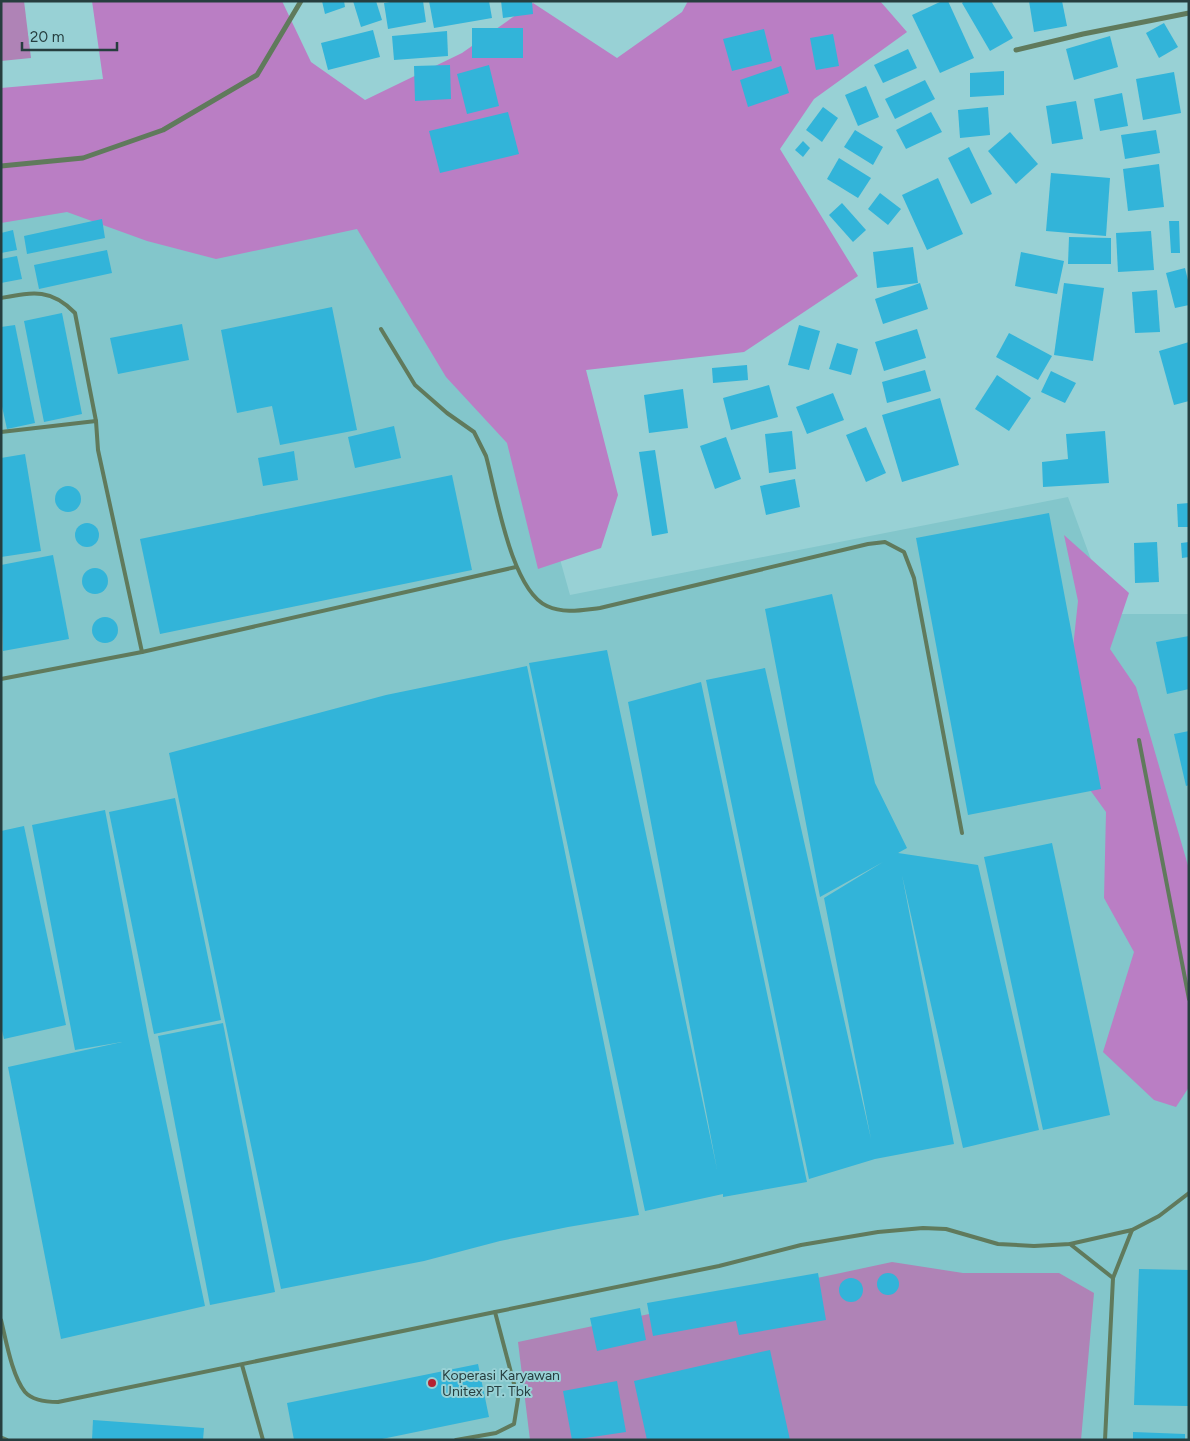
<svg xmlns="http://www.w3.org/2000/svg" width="1190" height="1441" font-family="Figtree,sans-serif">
<rect width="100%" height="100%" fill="#98d1d5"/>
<polygon fill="#83c6cb" points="1,201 460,201 570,595 1068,497 1111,614 1189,614 1189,1440 1,1440"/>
<g fill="#af83b6">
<polygon points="1,1 24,1 31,58 1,61"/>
<polygon points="892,1262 963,1273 1059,1273 1094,1293 1081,1440 530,1440 518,1342"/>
</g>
<g fill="#ba7ec4">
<polygon points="92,1 282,1 311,62 365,100 462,53 533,3 617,58 682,12 688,1 880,1 907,32 814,99 780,149 858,276 744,352 586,370 618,495 601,548 538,569 507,443 446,377 357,229 216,259 147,241 67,212 1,223 1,88 103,79"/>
<polygon points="1064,535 1129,593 1110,649 1136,687 1189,869 1189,1087 1176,1107 1154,1100 1103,1052 1134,952 1104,898 1106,812 1075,769 1067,704 1078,601"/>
</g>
<g fill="#32b4d9">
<polygon points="322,1 344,1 345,7 325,14"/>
<polygon points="353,1 376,1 382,20 361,27"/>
<polygon points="396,1 423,1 426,22 388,29 384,3"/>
<polygon points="429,1 489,1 492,18 434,28"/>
<polygon points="501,1 532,1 533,14 503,18"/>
<polygon points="942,1 948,1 974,58 940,73 912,15"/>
<polygon points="964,1 991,1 1013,38 990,51 962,3"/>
<polygon points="1029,1 1062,1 1067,26 1034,32"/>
<polygon points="1164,23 1178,47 1159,58 1146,33"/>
<rect x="472" y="28" width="51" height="30"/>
<polygon points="764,29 772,61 732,71 723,39"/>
<polygon points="373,30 380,57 328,70 321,43"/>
<polygon points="447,31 448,56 394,60 392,36"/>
<polygon points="833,34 839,66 816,70 810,38"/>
<polygon points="1110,36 1118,67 1074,80 1066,49"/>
<polygon points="908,49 917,68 883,83 874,65"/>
<polygon points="450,65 451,99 415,101 414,66"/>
<polygon points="489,65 499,106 467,114 457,74"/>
<polygon points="781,66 789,93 748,107 740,80"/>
<polygon points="1004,71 1004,95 970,97 970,73"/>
<polygon points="1174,72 1181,113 1143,120 1136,79"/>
<polygon points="925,80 935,99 895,119 885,99"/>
<polygon points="866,86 879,117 858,126 845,95"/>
<polygon points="1122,93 1128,126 1100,131 1094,99"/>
<polygon points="1076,101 1083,139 1052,144 1046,106"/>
<polygon points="823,107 838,118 822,142 806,130"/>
<polygon points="988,107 990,135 960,138 958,110"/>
<polygon points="508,112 519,154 440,173 429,131"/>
<polygon points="931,112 942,132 906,149 896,130"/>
<polygon points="855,130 883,147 873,165 844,147"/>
<polygon points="1156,130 1160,153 1125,159 1121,135"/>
<polygon points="1010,132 1038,164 1016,184 988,151"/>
<polygon points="803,141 810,148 803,157 795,150"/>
<polygon points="969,147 992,194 971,204 948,158"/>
<polygon points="839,158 871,178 858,198 827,179"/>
<polygon points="1159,164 1164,207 1128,211 1123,169"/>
<polygon points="1051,173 1110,178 1106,236 1046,231"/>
<polygon points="938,178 963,234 927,250 902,195"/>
<polygon points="880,193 901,209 888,225 868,209"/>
<polygon points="842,203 866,230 853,242 829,215"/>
<polygon points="102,219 105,238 27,254 24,236"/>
<polygon points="1169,221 1179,221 1180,253 1171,253"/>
<polygon points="13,230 17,250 1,253 1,233"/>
<polygon points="1151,231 1154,270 1118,272 1116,233"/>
<polygon points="1069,237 1111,238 1111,264 1068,264"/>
<polygon points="913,247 918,283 877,288 873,252"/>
<polygon points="107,250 112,273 39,289 34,265"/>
<polygon points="1021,252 1064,261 1057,294 1015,286"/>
<polygon points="17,256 22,279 1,283 1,259"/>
<polygon points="1185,268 1189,284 1189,305 1175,308 1166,273"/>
<polygon points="920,283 928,309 883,324 875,299"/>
<polygon points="1064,283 1104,288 1093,361 1054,355"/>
<polygon points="1157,290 1160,332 1135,333 1132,292"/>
<polygon points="332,307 357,430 280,445 272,406 237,413 221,330"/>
<polygon points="62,313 82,414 44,422 24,321"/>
<polygon points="182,324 189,360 118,374 110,338"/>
<polygon points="15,325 35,423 7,429 1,402 1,327"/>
<polygon points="799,325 820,331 809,370 788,365"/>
<polygon points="917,329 926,358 884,371 875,342"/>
<polygon points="1009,333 1052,356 1038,380 996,357"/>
<polygon points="1189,342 1189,401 1174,405 1159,351"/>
<polygon points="837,343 858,349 851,375 829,369"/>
<polygon points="747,365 748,380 713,383 712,368"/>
<polygon points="925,370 931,391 887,403 882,382"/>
<polygon points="1051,371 1076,383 1065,403 1041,392"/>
<polygon points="997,375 1031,398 1009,431 975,409"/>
<polygon points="769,385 778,417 731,430 723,398"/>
<polygon points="683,389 688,428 649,433 644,395"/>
<polygon points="833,393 844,420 807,434 796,407"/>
<polygon points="940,398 959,465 902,482 882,415"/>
<polygon points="394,426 401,458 355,468 348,437"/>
<polygon points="866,427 886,473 866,482 846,435"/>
<polygon points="792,431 796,469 769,473 765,434"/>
<polygon points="1105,431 1109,483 1043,487 1042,462 1068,459 1066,434"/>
<polygon points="726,437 741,479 715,489 700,446"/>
<polygon points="655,450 668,533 652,536 639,452"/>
<polygon points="294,451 298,480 263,486 258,458"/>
<polygon points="25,454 41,551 1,557 1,458"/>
<polygon points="452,475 472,570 160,634 140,539"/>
<polygon points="795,479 800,507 766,515 760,486"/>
<circle cx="68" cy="499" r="13"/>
<polygon points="1189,503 1189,527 1178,527 1177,504"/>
<polygon points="1049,513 1101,789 968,815 916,538"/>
<circle cx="87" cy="535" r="12"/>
<polygon points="1157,542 1159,582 1135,583 1134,543"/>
<polygon points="1189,542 1189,557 1182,558 1181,543"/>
<polygon points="53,555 69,639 3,651 1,565"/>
<circle cx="95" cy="581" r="13"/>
<polygon points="832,594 875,783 907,848 898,853 978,865 1039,1130 963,1148 902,875 954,1144 875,1159 809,1179 706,680 765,668 871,1139 824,898 883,862 820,897 765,609"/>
<circle cx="105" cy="630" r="13"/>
<polygon points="1189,636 1189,689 1167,694 1156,642"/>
<polygon points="607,650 717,1169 628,702 701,682 807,1182 723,1197 723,1194 645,1211 529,663"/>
<polygon points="527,666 639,1215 568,1227 500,1241 424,1261 281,1289 169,753 386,695"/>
<polygon points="1189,731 1189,785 1186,786 1174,734"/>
<polygon points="175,798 221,1020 154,1034 109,812"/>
<polygon points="105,810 148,1036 205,1306 61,1339 8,1067 122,1042 75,1050 32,825"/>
<polygon points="24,826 66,1025 4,1039 1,1026 1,831"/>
<polygon points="1052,843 1110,1115 1043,1130 984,857"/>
<polygon points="223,1023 275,1292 210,1305 158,1036"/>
<polygon points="1139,1269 1189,1270 1188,1406 1134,1405"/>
<polygon points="818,1273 826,1320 739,1335 736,1321 653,1336 647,1303"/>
<circle cx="888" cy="1284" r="11"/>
<circle cx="851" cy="1290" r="12"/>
<polygon points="640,1308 646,1340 597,1351 590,1318"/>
<polygon points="770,1350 790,1440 647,1440 634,1381"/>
<polygon points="478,1364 489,1417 377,1440 294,1440 287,1403"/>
<polygon points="617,1381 626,1432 572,1440 563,1391"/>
<polygon points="93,1420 204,1428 203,1440 92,1440"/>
<polygon points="1133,1432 1185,1434 1185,1440 1133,1440"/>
</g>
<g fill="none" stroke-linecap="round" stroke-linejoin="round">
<g stroke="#607a5c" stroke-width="4">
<path d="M1 298C33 292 51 288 75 313L96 421 98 450 142 652"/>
<path d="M381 329 415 385 447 413 474 432 486 456C496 492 511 590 547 606 564 614 582 610 600 608L868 544 885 542 904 552 914 578 962 833"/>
<polyline points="1,432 96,421"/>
<polyline points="1,679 142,652 516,567"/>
<polyline points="1139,740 1189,999"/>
<polyline points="1070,1244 1113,1278"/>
<path d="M1 1320C6 1340 12 1376 25 1392 33 1401 47 1402 58 1402L495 1312"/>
<polyline points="242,1365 263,1440"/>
<polyline points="456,1440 496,1433 514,1424 518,1399 495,1312 719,1266 801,1245 878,1232 923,1228 946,1229 998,1244 1034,1246 1070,1244 1132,1230 1159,1216 1189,1193"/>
<polyline points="1105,1440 1113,1278 1132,1230"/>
</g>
<g stroke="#607a5c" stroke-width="5">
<polyline points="1016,50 1083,34 1189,13"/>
<polyline points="1,166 83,158 163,130 257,75 301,1"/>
<polyline points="1,1438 6,1440"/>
</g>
</g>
<circle fill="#b42332" stroke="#98d1d5" stroke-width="2" cx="432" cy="1383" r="5"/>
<g text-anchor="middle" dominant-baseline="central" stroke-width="4" stroke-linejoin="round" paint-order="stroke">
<g font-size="14" fill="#263e3f" stroke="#98d1d5" text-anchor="start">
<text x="442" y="1375">Koperasi Karyawan<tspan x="442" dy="16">Unitex PT. Tbk</tspan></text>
</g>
</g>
<rect width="1190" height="1441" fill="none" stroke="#263e3f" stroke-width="5"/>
<path d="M22 42v8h95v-8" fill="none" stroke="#263e3f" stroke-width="2.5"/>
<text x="30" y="42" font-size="15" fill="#263e3f" stroke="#98d1d5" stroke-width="4" paint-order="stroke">20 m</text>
</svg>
